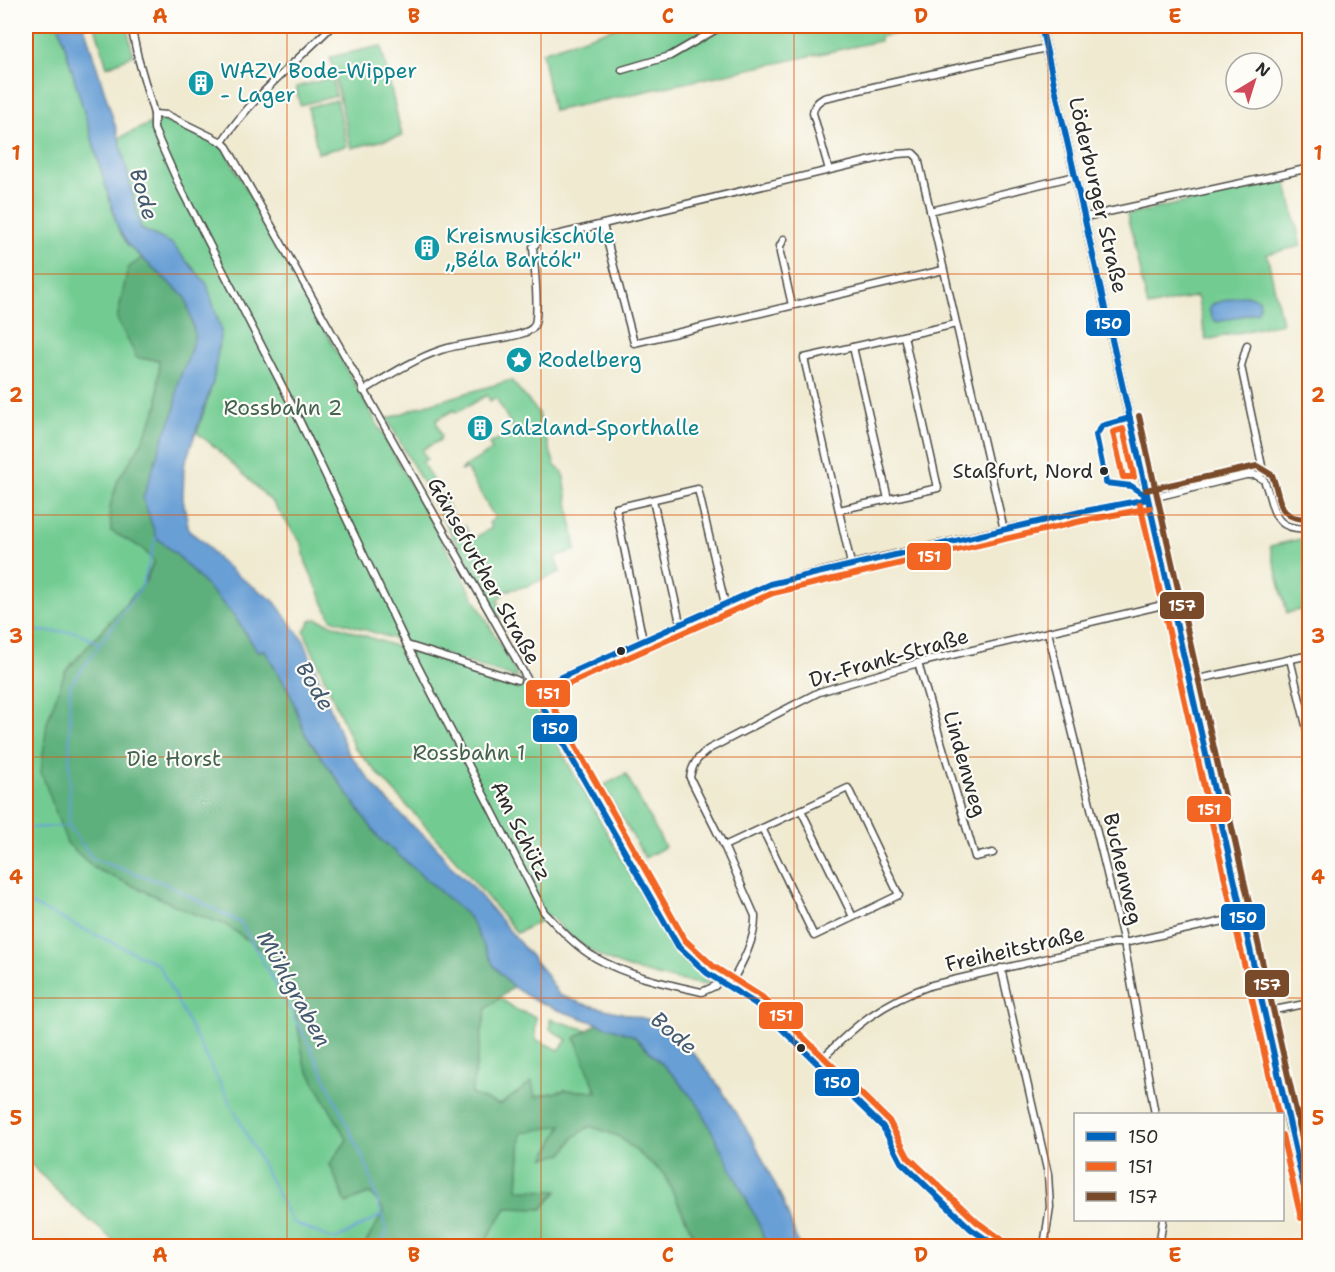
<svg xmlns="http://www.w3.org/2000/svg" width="1335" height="1272" font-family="'Shantell Sans',sans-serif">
<rect width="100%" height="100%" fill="#fdfcf7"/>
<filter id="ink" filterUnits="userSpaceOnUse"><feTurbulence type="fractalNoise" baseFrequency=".0167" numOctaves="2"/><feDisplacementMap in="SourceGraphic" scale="12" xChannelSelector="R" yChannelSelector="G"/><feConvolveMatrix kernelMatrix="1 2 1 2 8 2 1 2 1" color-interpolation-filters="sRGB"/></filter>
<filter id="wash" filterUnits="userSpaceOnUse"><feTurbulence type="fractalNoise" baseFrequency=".008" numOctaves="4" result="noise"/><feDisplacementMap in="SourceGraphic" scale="24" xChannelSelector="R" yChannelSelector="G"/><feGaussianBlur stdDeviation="1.35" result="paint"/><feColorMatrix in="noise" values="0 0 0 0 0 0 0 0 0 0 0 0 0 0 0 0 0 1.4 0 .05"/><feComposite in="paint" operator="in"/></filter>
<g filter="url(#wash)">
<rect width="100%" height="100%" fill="#f0ead1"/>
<g fill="#72cc92" stroke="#4e7c5e" stroke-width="1.5" fill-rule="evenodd">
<polygon points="26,26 59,26 118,228 128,245 142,258 128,268 137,358 159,359 158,405 141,444 118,480 110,507 111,531 142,548 154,561 143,584 65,672 192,913 224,924 261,949 290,979 304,1063 347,1140 330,1164 346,1203 371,1193 384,1211 364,1246 120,1246 67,1201 26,1159"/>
<polygon points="95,26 127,26 133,55 107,67"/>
<polygon points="620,26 935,26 880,37 880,41 553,111 542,52"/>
<polygon points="381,46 402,136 351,148 330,57"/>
<polygon points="332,78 336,96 300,105 296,87"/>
<polygon points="337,100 347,146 318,153 308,107"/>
<polygon points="160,119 216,142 223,147 518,677 516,678 331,619 306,563 302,544 273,503 215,447 197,433 213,382 221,330 206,284 171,243 141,229 119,138"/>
<polygon points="1286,180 1301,246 1267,254 1282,323 1206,340 1197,296 1148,307 1127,215"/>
<path d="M511 380 538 412 555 466 563 472 576 550 555 557 560 572 527 586 506 591 498 600 501 616 498 617 387 419 419 407ZM487 395 490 401 496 398 514 430 489 444 492 450 464 467 461 471 466 468 495 518 489 523 492 528 471 540 465 526 460 528 422 462 427 459 422 450 440 440 441 436 436 420 454 410 456 413Z"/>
<polygon points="1309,537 1309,608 1287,613 1270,546"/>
<path d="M317 619 406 650 524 685 665 936 676 952 708 981 706 985C643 974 595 967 550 916L517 933 457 861 354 747 304 631 311 620Z"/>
<polygon points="626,774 665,847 645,858 604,785"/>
<polygon points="500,998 517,1010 536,1017 535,1039 559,1050 567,1040 550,1029 550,1019 588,1030 575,1038 597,1092 565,1090 534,1097 532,1082 500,1105 471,1094 486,1009"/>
<polygon points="563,1124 545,1157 563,1154 574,1137 590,1126 618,1136 664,1174 699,1246 484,1246 485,1241 506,1208 542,1209 557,1192 518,1190 521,1132"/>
</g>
<polygon fill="#5db07c" stroke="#446e54" stroke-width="1.5" points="142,258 186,298 195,335 188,358 178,382 175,410 153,468 156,537 180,558 233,614 258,652 264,649 290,693 305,734 379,838 470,917 494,966 513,987 486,1009 471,1094 500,1105 532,1082 535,1097 565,1090 597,1092 575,1038 599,1023 634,1036 674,1076 700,1106 758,1222 767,1246 699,1246 664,1174 618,1136 590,1126 574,1137 563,1154 545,1158 562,1125 521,1133 518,1190 557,1191 542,1209 506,1208 485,1241 484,1246 364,1246 384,1211 371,1193 346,1203 330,1164 347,1140 304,1063 290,979 261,949 224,924 192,913 94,868 67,843 41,772 47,722 65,672 146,581 154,561 142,548 111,531 110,507 118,480 141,444 158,405 159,360 137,358 117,319 128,268"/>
<g fill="#679fd5" stroke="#496580" stroke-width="1.5">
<polygon points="59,26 84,26 119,138 141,229 171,243 207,284 221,330 213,382 184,466 183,499 189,531 205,543 216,557 237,575 274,601 304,641 347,751 376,788 409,823 435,845 452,867 472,886 545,973 559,995 584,1004 659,1022 680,1039 701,1062 719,1086 754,1141 783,1201 799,1246 767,1246 758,1222 699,1106 674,1076 634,1036 558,1010 532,999 513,987 494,966 469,917 379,838 305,734 290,693 264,649 258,652 233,614 180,558 156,537 143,498 164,435 175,410 178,382 188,358 195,335 186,298 128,245 118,228"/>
<polygon points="1245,295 1259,299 1260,306 1257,312 1218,322 1213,320 1209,310 1212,304"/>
</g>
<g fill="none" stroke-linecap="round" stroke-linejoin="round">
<g stroke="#679fd5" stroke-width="2">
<polyline points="156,537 143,584 70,686 69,826 93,859 166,884 241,923 308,1042 368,1169 387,1233 379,1246"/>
<polyline points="26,631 76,632 100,644"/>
<polyline points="26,828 69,826"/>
<polyline points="26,902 158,964 292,1222 335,1240 380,1216"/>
</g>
</g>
</g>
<g filter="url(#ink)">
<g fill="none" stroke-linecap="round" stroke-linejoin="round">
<defs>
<g id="minor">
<path d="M131 26 138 58 154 114V129L179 185 293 407 407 645 544 912C560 929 576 947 596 958 628 976 666 984 702 992L715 986 719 981"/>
<polyline points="622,70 670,56 722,26"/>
<polyline points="154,114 167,115 222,142 227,147 678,946 707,973 756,1004 818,1063 883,1127 901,1162 971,1229 996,1246"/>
<path d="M222 142C251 98 295 63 332 26"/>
<path d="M829 170 813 113C814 105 817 102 824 98L1046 48"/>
<polyline points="930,211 1075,176"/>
<polyline points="1085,217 1310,168"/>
<polyline points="603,225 634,343 943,270"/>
<polyline points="784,239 780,246 780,253 792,305"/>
<polyline points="1247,345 1241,366 1262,466 1260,477"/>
<polyline points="853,347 888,499"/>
<path d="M363 391C388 376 414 359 441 350 453 346 466 344 478 342 490 339 528 337 534 326 540 315 534 262 533 247L540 239 897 154 913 153 918 158 1004 530"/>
<polyline points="653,500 680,623"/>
<polyline points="839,510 938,488 904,336"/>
<polyline points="851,564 804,358 956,324"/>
<polyline points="1048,632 1124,943 1155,1114"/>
<polyline points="643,641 616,508 698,489 725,604"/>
<polyline points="407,645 517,680"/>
<polyline points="1290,659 1310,742"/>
<polyline points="918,663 975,857 993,853"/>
<polyline points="1189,681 1310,655"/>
<path d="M533 690 770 584 851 564 1080 512 1148 499 1246 475H1255L1264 480C1275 507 1270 532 1310 528"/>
<polyline points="801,810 853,917"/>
<polyline points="724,846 848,788 899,895 814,936 762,828"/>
<polyline points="1001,968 1048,1174 1050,1207 1044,1246"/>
<path d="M729 987C740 967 756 940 755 916L724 846 690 778C692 764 698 757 709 749L819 692 918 663 1171 603"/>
<polyline points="1264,1012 1310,1003"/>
<path d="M818 1063C855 1025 881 1003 932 985L1113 943H1124L1242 917"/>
<polyline points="1159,1246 1163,1220"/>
</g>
<polyline id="tertiary" points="1041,26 1310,1216"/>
</defs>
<use href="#minor" stroke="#494844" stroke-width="9"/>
<use href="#tertiary" stroke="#494844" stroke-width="10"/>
<use href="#minor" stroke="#fff" stroke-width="6"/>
<use href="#tertiary" stroke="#fff" stroke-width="8"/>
<defs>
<g id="bus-1">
<polyline points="1041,26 1310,1214"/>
<polyline points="1130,418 1102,426 1096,435 1106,483 1131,486 1146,496"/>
<polyline points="996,1246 971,1229 901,1162 883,1127 756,1004 707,973 678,946 533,690 770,584 1080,512 1148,499"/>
</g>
<g id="bus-2">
<polygon points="1123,429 1134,477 1123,477 1113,432"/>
<polyline points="1140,504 1278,1114"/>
<polyline points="1282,1135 1301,1218"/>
<polyline points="1001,1239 977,1222 908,1157 889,1121 762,997 713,966 685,940 546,694 773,593 1082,521 1150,508"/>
</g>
<g id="bus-3">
<polyline points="1139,416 1310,1173"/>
<path d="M1146 490 1257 466 1272 475C1282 501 1276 520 1310 519"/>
</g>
</defs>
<use href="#bus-1" stroke="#fdfcf7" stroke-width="10"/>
<use href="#bus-2" stroke="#fdfcf7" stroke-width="10"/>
<use href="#bus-3" stroke="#fdfcf7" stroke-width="10"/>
<use href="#bus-1" stroke="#0065bd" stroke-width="6"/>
<use href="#bus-2" stroke="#f26522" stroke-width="6"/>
<use href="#bus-3" stroke="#7a4b2a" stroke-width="6"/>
</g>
</g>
<path fill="none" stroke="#df570e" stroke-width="1.5" stroke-opacity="0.55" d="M287 26V1246M541 26V1246M794 26V1246M1048 26V1246M26 274H1310M26 515H1310M26 757H1310M26 998H1310"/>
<defs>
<symbol id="building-disc" viewBox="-11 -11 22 22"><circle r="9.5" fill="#0f9aa8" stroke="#fdfcf7"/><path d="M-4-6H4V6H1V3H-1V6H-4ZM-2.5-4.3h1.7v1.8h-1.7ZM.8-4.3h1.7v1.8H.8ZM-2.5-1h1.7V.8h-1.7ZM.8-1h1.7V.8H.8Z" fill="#fff"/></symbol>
<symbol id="sight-disc" viewBox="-11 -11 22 22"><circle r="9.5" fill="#0f9aa8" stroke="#fdfcf7"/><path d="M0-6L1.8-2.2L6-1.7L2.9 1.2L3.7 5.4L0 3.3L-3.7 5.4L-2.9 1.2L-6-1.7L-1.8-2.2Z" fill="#fff"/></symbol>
</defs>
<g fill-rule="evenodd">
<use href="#building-disc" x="186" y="68" width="30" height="30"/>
<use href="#building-disc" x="412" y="233" width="30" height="30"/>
<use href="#sight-disc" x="504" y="345" width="30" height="30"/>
<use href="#building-disc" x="465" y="413" width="30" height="30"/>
</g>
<g fill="#2b2b2b" stroke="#fdfcf7" stroke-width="2">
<circle cx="1104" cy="471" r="5"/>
<circle cx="621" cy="651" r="5"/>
<circle cx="801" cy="1048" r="5"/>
</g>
<g text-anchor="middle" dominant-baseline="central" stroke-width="4.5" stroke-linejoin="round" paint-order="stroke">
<g font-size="20" fill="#2b2b2b" stroke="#fdfcf7" text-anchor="end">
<text x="1093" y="471">Staßfurt, Nord</text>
</g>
<g font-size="21" fill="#0d838f" stroke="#fdfcf7" text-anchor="start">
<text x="220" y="71">WAZV Bode-Wipper<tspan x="220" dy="24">- Lager</tspan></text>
<text x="446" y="236">Kreismusikschule<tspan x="446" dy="24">„Béla Bartók"</tspan></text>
<text x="538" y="360">Rodelberg</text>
<text x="500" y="428">Salzland-Sporthalle</text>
</g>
<g font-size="21" fill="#2b2b2b" stroke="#fdfcf7">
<text transform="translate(1098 195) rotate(77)">Löderburger Straße</text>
<text transform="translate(484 571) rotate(61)">Gänsefurther Straße</text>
<text transform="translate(889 658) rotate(-16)">Dr.-Frank-Straße</text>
<text transform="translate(965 764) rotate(74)">Lindenweg</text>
<text transform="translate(521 831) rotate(63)">Am Schütz</text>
<text transform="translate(1123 869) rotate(77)">Buchenweg</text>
<text transform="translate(1015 949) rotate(-13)">Freiheitstraße</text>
</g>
<g font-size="21" fill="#44634f" stroke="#fdfcf7">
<text x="283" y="408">Rossbahn 2</text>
<text x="469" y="753">Rossbahn 1</text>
<text x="174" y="759">Die Horst</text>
</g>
<g font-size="22" font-style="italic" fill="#43596f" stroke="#fdfcf7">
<text transform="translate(144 194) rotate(74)">Bode</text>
<text transform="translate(315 686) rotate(59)">Bode</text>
<text transform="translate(294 989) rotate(61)">Mühlgraben</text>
<text transform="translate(674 1033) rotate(40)">Bode</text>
</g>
</g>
<g stroke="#fdfcf7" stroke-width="2">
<rect x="1085" y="309" width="46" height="28" rx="6" fill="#0065bd"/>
<rect x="906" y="542" width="46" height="29" rx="6" fill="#f26522"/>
<rect x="1159" y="591" width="46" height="29" rx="6" fill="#7a4b2a"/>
<rect x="525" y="679" width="46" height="29" rx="6" fill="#f26522"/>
<rect x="532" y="714" width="46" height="29" rx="6" fill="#0065bd"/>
<rect x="1186" y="795" width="46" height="28" rx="6" fill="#f26522"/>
<rect x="1220" y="903" width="46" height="28" rx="6" fill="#0065bd"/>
<rect x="1244" y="969" width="46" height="29" rx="6" fill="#7a4b2a"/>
<rect x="758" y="1001" width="46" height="29" rx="6" fill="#f26522"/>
<rect x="814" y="1068" width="46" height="29" rx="6" fill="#0065bd"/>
</g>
<g font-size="16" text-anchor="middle" font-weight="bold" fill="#fff">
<text x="1108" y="329">150</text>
<text x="929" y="562">151</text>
<text x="1182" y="611">157</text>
<text x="548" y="699">151</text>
<text x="555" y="734">150</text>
<text x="1209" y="815">151</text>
<text x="1243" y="923">150</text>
<text x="1267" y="990">157</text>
<text x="781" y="1021">151</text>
<text x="837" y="1088">150</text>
</g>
<rect width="1335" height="1272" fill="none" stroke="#fdfcf7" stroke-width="66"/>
<rect x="1074" y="1113" width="210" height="108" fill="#fdfcf7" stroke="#a9a8a5" stroke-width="1.5"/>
<rect x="1086" y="1132" width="30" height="9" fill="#0065bd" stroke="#a9a8a5" stroke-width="1.5"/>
<text x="1128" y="1143" font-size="18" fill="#2b2b2b">150</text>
<rect x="1086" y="1162" width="30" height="9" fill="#f26522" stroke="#a9a8a5" stroke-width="1.5"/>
<text x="1128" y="1173" font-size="18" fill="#2b2b2b">151</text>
<rect x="1086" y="1192" width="30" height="9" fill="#7a4b2a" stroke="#a9a8a5" stroke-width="1.5"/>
<text x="1128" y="1203" font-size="18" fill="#2b2b2b">157</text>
<g transform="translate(1254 81) rotate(38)"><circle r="28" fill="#fdfcf7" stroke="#a9a8a5" stroke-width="1.5"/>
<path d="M0-4.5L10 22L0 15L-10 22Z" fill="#d1495b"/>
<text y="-9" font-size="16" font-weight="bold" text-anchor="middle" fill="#2b2b2b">N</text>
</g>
<rect x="33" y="33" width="1269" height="1206" fill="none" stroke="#df570e" stroke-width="2"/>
<g font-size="20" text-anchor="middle" font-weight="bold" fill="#df570e">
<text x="160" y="23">A</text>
<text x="414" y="23">B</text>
<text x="668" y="23">C</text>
<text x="921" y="23">D</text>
<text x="1175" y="23">E</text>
<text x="16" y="160">1</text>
<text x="1318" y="160">1</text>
<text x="16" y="402">2</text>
<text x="1318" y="402">2</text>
<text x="16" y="643">3</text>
<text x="1318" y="643">3</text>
<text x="16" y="884">4</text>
<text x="1318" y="884">4</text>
<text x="16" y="1125">5</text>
<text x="1318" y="1125">5</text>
<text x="160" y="1262">A</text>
<text x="414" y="1262">B</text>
<text x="668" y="1262">C</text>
<text x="921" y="1262">D</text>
<text x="1175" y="1262">E</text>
</g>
</svg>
